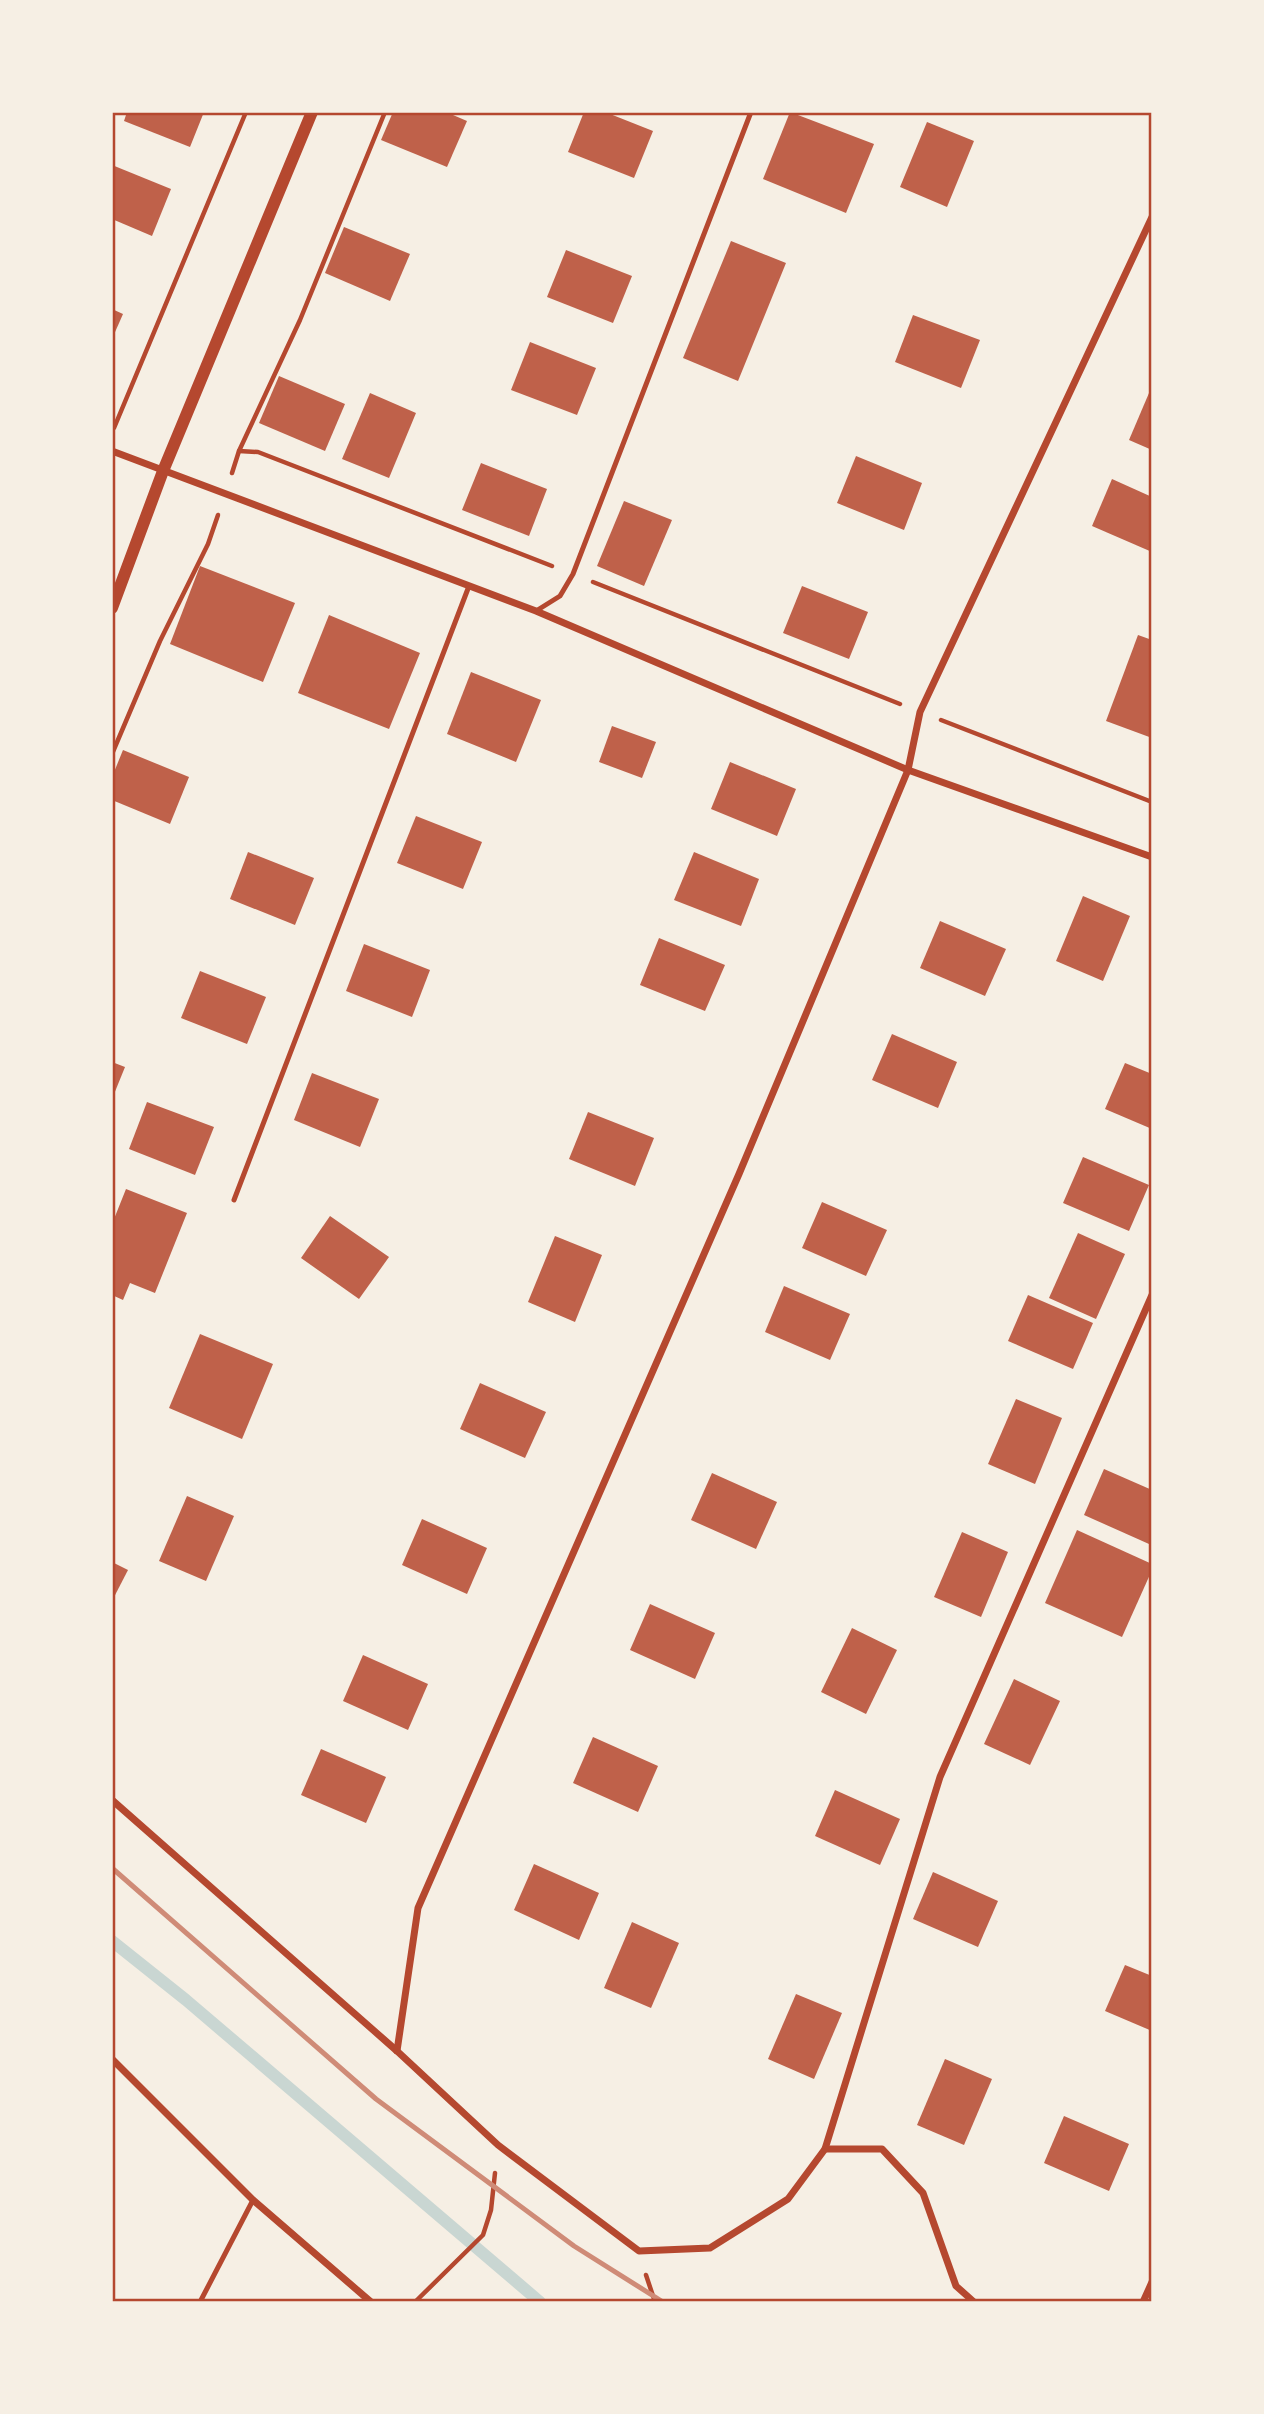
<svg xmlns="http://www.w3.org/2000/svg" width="1264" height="2414" font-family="'DM Sans',sans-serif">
<rect width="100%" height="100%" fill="#f6efe4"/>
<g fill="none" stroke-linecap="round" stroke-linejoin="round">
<polyline stroke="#c9d6d2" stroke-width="12" points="112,1941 186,2000 540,2302"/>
</g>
<g fill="#bf614a">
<polygon points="127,112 204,112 190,147 124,121"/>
<polygon points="393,112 446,112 467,121 447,167 381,140"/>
<polygon points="584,112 605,112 653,131 634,178 568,152"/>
<polygon points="790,112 874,144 846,213 763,179"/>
<polygon points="927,122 974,141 947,207 900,187"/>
<polygon points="112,165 171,189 152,236 112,219"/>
<polygon points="344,227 410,254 390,301 325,273"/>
<polygon points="731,241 786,263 738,381 683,358"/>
<polygon points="566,250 632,276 613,323 547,297"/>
<polygon points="112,309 123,314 112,339"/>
<polygon points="913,315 980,340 961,388 895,362"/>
<polygon points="530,342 596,368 577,415 511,390"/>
<polygon points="279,376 345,404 325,451 259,423"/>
<polygon points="370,393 416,413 389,478 342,459"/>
<polygon points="1149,393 1152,395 1152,450 1129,440"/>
<polygon points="856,456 922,483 904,530 837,503"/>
<polygon points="481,463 547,489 529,536 462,510"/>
<polygon points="1112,479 1152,497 1152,552 1092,526"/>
<polygon points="624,501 672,520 644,586 597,566"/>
<polygon points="200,566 295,603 263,682 170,644"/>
<polygon points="802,586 868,612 849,659 783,633"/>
<polygon points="329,615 420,653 389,729 298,693"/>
<polygon points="1138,635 1152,640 1152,738 1106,721"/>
<polygon points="471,672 541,700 516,762 447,734"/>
<polygon points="612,726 656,742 642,778 599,762"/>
<polygon points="123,750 189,777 170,824 112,800 112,777"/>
<polygon points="730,762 796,789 777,836 711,809"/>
<polygon points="416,816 482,842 463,889 397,863"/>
<polygon points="248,852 314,878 295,925 230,899"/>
<polygon points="694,852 759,879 741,926 674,900"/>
<polygon points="1083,896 1130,916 1103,981 1056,961"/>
<polygon points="940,921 1006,949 985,996 920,968"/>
<polygon points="659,938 725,965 705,1011 640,985"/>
<polygon points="364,944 430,970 412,1017 346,991"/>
<polygon points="200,971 266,997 247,1044 181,1018"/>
<polygon points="892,1034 957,1062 938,1108 872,1080"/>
<polygon points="112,1062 125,1067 112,1099"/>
<polygon points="1125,1063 1152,1074 1152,1129 1105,1109"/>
<polygon points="312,1073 379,1099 360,1147 294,1120"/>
<polygon points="147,1102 214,1127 195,1175 129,1149"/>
<polygon points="588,1112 654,1138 635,1186 569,1159"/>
<polygon points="1083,1157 1149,1185 1129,1231 1063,1203"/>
<polygon points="126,1189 187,1213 155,1293 130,1283 123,1300 112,1295 112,1224"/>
<polygon points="822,1202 887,1230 866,1276 802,1248"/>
<polygon points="330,1216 389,1257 359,1299 301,1258"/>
<polygon points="1078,1233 1125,1254 1096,1319 1049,1298"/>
<polygon points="555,1236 602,1255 575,1322 528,1302"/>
<polygon points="784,1286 850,1314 830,1360 765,1332"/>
<polygon points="1028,1295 1093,1323 1073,1369 1008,1341"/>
<polygon points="200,1334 273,1364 242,1439 169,1408"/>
<polygon points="480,1383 546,1412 525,1458 460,1429"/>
<polygon points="1016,1399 1062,1418 1035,1484 988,1464"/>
<polygon points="1104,1469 1152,1490 1152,1537 1149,1544 1084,1515"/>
<polygon points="712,1473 777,1502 756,1549 691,1520"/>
<polygon points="187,1496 234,1516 206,1581 159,1561"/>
<polygon points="422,1519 487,1548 467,1594 402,1565"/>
<polygon points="1077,1530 1152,1564 1152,1570 1122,1637 1045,1603"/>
<polygon points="962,1532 1008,1552 981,1617 934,1597"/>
<polygon points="112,1562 128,1570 112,1601"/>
<polygon points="650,1604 715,1633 695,1679 630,1650"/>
<polygon points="852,1628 897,1650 866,1714 821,1692"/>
<polygon points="363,1655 428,1684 408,1730 343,1701"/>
<polygon points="1014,1679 1060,1701 1030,1765 984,1744"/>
<polygon points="593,1737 658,1766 638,1812 573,1783"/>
<polygon points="321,1749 386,1777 366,1823 301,1795"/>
<polygon points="835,1790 900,1819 880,1865 815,1836"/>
<polygon points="534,1864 599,1893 579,1940 514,1910"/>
<polygon points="933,1872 998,1901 978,1947 913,1919"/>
<polygon points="632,1922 679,1943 651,2008 604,1988"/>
<polygon points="1125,1965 1152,1976 1152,2031 1105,2011"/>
<polygon points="796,1994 842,2013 814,2079 768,2059"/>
<polygon points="945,2059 992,2079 964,2145 917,2125"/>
<polygon points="1064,2116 1129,2144 1109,2191 1044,2163"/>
</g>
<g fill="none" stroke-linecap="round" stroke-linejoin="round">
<g stroke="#b5482f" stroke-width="4.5">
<polyline points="114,428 246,112"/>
<polyline points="239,451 258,452 552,566"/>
<polyline points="232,473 239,451 300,320 385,112"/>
<polyline points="593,582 900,704"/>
<polyline points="941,720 1152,802"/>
<polyline points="112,754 160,641 208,544 218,515"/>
<polyline points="646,2275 655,2302"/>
<polyline points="415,2302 483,2235 491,2210 495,2173"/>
</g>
<g stroke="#b5482f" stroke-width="5">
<polyline points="536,611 560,596 573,574 751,112"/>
<polyline points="234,1200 469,586"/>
<polyline points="200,2302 253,2200"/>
</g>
<g stroke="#b5482f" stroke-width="7">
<polyline points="112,451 536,611 908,770 1152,857"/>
<polyline points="112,1800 397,2051 498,2145 639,2251 710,2248 788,2199 825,2149 882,2149 923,2193 956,2286 974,2302"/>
<polyline points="397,2051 418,1908 739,1174 908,770 920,712 1152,217"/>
<polyline points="112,2059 253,2200 371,2302"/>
<polyline points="825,2149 940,1777 1152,1295"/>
<polyline points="1143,2302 1152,2282"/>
</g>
<polyline stroke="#b5482f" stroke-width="12" points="112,608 163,471 312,112"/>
<polyline stroke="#cf8b77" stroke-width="5" points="112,1868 376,2099 574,2246 663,2302"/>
</g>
<rect width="1264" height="2414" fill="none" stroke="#f6efe4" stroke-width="228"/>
<rect x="114" y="114" width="1036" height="2186" fill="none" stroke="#b5482f" stroke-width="2.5"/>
</svg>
